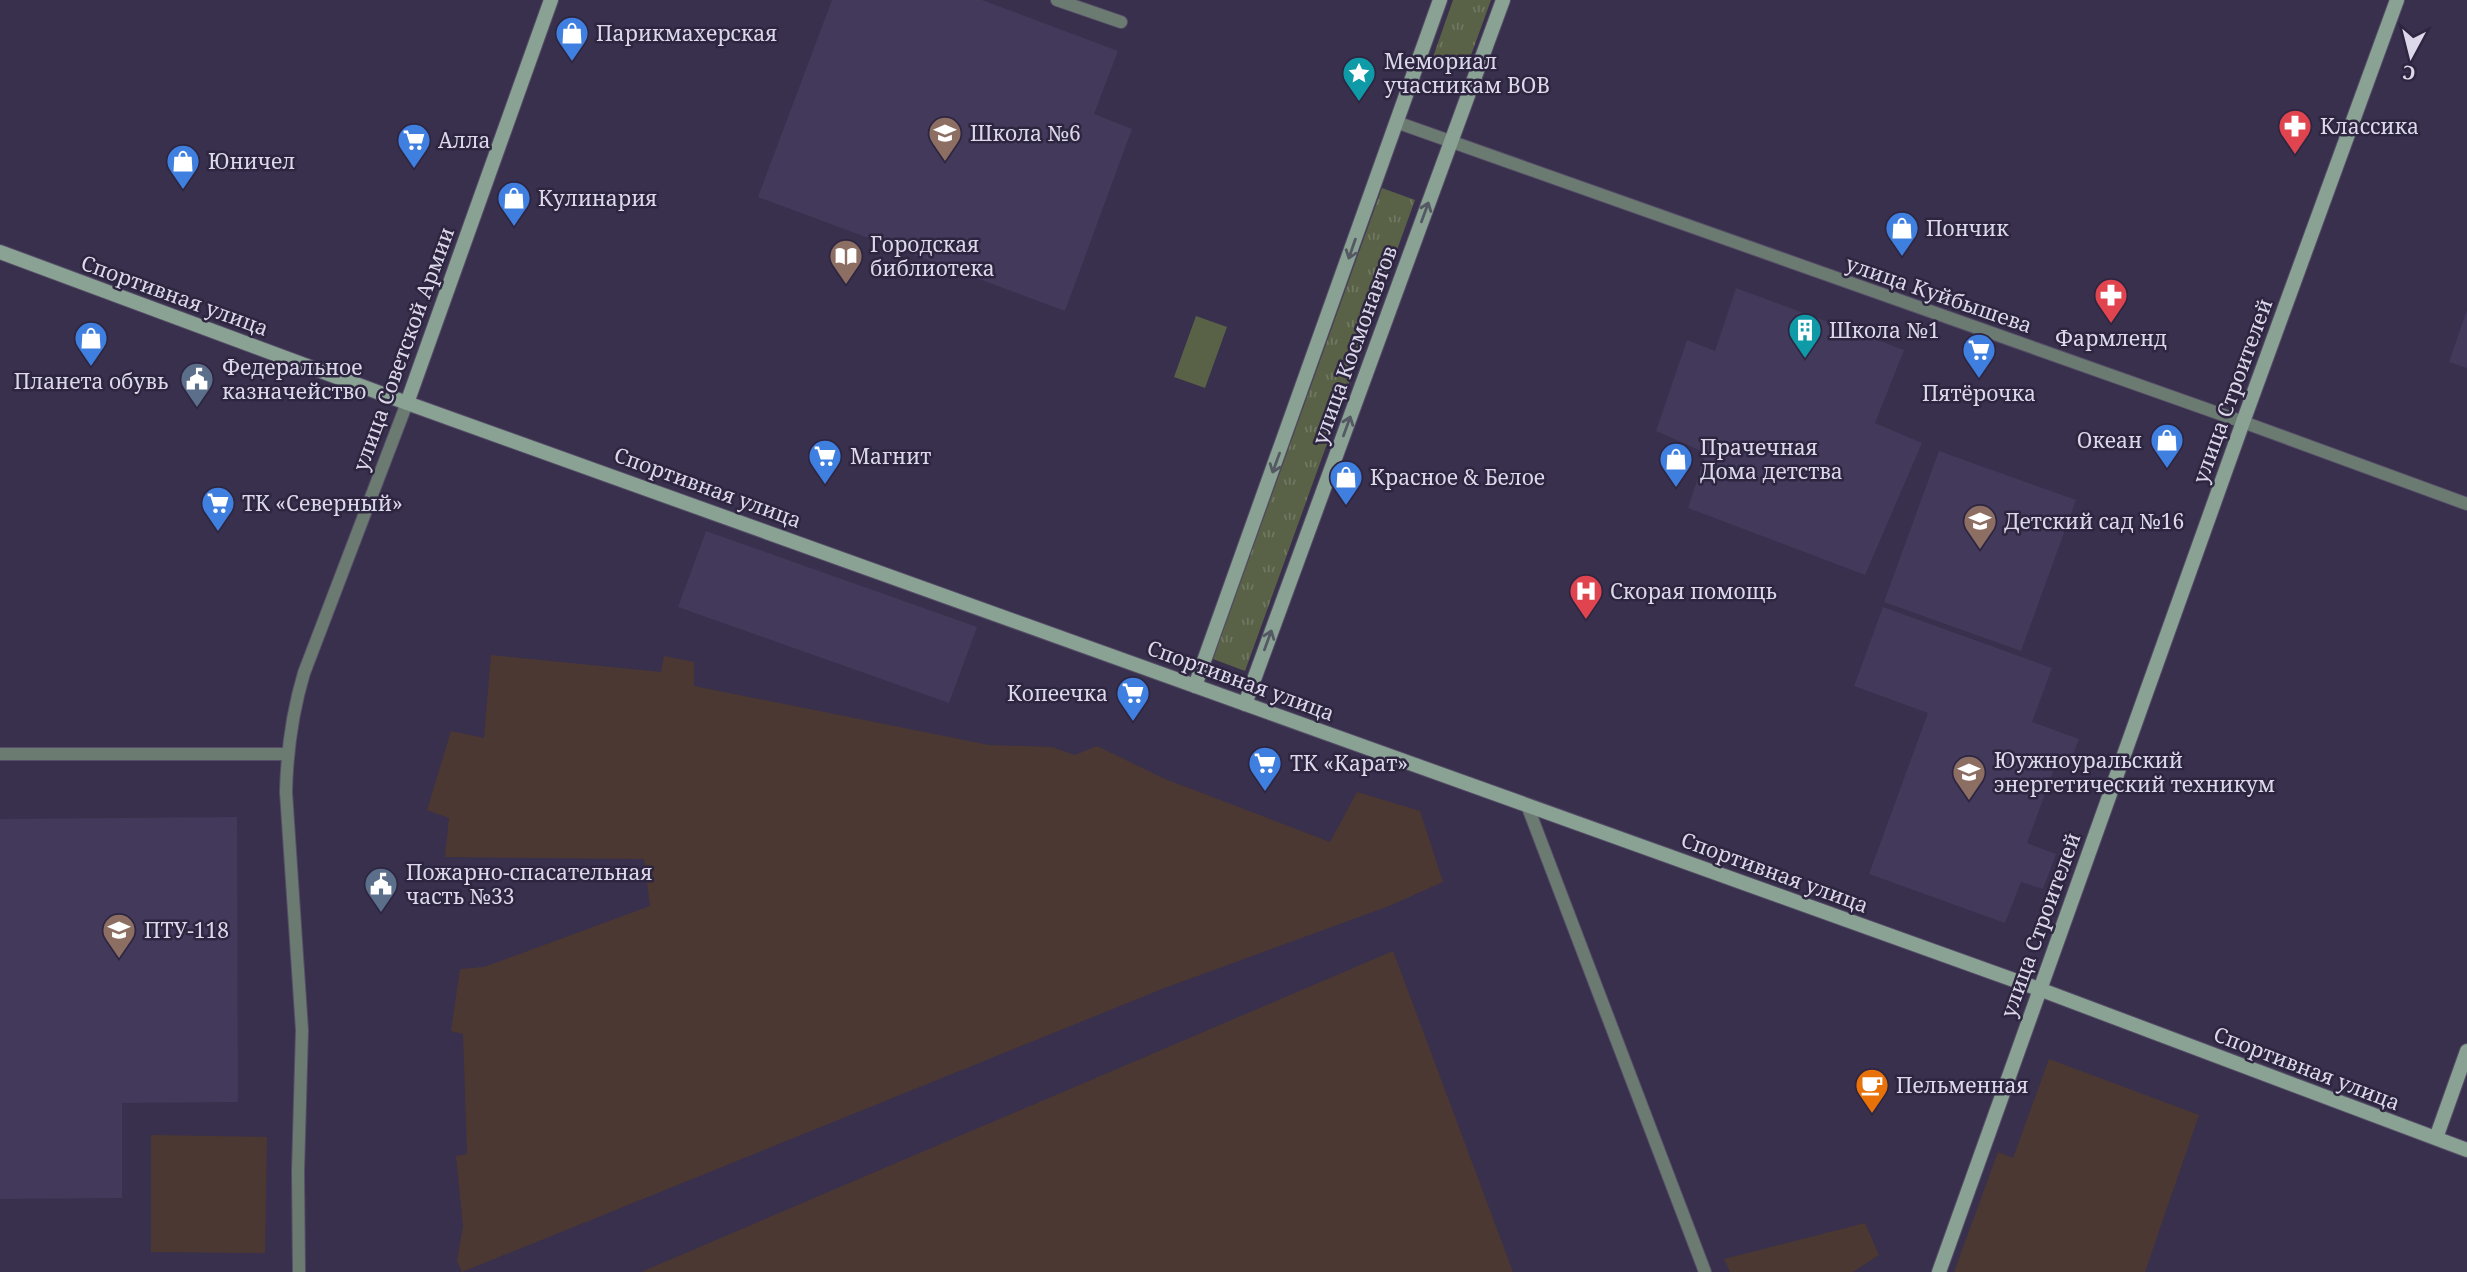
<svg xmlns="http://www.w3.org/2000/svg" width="2467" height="1272" font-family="'Noto Serif',serif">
<defs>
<pattern id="grass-tufts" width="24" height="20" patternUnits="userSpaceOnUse" patternTransform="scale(1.75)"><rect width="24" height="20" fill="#596247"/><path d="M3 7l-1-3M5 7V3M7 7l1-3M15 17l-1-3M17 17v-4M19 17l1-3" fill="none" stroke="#707862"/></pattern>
</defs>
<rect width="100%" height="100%" fill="#38304c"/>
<g fill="#42395b">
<polygon points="832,0 982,0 1118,51 1094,114 1132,129 1065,311 758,197"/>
<polygon points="1736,288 1904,350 1875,423 1922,443 1865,575 1688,508 1706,453 1656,431 1687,340 1715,351"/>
<polygon points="2467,310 2467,368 2449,362"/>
<polygon points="1939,451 2076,500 2021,651 1884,602"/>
<polygon points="706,531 977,627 949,703 678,607"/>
<polygon points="1883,607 2052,668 2032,722 2079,739 2071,760 2059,756 2027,843 2056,854 2043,889 2021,882 2005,923 1869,874 1928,713 1854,686"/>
<polygon points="237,817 238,1102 122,1103 122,1198 0,1199 0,819"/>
</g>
<g fill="#4c3832">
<polygon points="491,655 661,672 664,656 694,662 694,686 989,745 1052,747 1075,755 1097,746 1165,779 1330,842 1357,792 1420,811 1443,882 1389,906 1162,989 462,1272 457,1261 463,1226 456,1156 467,1154 463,1034 451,1031 460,969 484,967 650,906 644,859 445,857 449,818 427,810 451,731 484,738"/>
<polygon points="1393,951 1513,1272 641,1272"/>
<polygon points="2049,1059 2199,1115 2145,1272 1954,1272 1998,1152 2013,1158"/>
<polygon points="151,1135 267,1137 265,1253 151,1252"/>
<polygon points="1865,1223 1879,1255 1853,1272 1730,1272 1724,1259"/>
</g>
<g fill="url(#grass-tufts)">
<polygon points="1453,0 1491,0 1466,69 1433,57"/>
<polygon points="1382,188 1415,200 1245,671 1213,659"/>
</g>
<polygon fill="#596247" points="1196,316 1227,327 1205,388 1174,377"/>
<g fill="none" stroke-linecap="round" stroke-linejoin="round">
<defs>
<g id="street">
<polyline points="1057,0 1121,22"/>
<polyline points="1396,122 2243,422 2467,504"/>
<polyline points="0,754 287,754"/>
<polyline points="1527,805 1705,1272"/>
<path d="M299 1272 298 1171 302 1030 286 792C287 750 292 713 304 673L407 403"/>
</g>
<g id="secondary">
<polyline points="0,252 407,403 2039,989 2467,1150"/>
<polyline points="407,403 551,0"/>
<polyline points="1195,686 1440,0"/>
<polyline points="1245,704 1503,0"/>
<polyline points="2436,1138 2467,1051"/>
<polyline points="1939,1272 2243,422 2397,0"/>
</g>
</defs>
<use href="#street" stroke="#564e68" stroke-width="14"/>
<use href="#secondary" stroke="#564e68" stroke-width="16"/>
<use href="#street" stroke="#6c7b72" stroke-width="12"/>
<use href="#secondary" stroke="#8aa294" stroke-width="14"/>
</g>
<defs><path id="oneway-shaft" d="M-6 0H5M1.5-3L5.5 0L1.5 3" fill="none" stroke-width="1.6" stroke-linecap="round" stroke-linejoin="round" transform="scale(1.75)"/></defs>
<g stroke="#535862">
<use href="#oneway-shaft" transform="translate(1425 212) rotate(-70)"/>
<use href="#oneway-shaft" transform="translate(1352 249) rotate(109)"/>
<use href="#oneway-shaft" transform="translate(1347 426) rotate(-70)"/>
<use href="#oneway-shaft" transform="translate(1276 463) rotate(110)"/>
<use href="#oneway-shaft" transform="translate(1268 640) rotate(-70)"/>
</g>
<defs>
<symbol id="shop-pin" viewBox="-11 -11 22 30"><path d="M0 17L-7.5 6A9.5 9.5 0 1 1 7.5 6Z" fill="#3f7fe0" stroke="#2e2641"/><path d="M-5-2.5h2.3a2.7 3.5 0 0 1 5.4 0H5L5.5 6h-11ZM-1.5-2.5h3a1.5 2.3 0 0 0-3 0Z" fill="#fff"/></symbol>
<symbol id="sight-pin" viewBox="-11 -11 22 30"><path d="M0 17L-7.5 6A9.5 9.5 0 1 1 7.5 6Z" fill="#0f9aa8" stroke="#2e2641"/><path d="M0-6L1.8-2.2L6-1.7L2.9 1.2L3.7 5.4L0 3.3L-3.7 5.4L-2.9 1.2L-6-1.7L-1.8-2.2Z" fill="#fff"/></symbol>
<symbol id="pharmacy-pin" viewBox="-11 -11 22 30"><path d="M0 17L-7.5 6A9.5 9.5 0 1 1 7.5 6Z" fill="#e0444e" stroke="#2e2641"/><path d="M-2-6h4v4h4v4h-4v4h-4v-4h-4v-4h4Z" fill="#fff"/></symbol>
<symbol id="school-pin" viewBox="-11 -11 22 30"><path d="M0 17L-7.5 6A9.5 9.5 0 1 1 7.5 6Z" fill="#8d6e63" stroke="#2e2641"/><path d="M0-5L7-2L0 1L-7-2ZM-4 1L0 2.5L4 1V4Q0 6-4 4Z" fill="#fff"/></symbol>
<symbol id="supermarket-pin" viewBox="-11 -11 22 30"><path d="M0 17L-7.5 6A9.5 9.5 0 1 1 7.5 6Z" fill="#3f7fe0" stroke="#2e2641"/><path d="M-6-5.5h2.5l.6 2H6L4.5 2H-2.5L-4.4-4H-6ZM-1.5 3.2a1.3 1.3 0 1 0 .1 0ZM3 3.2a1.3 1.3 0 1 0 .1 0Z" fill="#fff"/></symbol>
<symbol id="library-pin" viewBox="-11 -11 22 30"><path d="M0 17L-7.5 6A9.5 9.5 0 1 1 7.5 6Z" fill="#8d6e63" stroke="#2e2641"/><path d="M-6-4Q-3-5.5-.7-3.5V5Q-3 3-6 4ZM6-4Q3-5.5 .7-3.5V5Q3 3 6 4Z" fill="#fff"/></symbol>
<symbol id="building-pin" viewBox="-11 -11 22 30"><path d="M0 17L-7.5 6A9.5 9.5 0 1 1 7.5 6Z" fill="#0f9aa8" stroke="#2e2641"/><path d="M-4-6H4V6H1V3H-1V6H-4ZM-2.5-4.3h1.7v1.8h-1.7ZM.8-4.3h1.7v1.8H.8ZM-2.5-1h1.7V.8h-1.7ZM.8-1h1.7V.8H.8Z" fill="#fff"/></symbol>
<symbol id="civic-pin" viewBox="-11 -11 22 30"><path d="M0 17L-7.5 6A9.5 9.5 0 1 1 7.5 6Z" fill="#5c6f8a" stroke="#2e2641"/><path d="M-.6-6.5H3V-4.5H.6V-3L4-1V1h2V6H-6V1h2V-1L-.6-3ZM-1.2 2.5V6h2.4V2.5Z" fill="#fff"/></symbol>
<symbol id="hospital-pin" viewBox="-11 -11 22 30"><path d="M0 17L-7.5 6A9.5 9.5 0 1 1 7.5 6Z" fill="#e0444e" stroke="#2e2641"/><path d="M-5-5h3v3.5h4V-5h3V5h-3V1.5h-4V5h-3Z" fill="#fff"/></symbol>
<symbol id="university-pin" viewBox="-11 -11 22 30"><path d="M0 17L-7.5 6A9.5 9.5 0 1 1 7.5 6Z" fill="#8d6e63" stroke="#2e2641"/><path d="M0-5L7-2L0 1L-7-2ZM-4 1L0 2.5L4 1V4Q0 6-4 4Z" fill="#fff"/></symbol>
<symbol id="cafe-pin" viewBox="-11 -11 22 30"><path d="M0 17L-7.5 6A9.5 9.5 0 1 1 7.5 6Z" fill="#e8710a" stroke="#2e2641"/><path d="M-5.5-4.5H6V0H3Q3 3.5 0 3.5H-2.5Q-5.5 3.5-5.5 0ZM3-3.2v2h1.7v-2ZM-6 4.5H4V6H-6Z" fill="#fff"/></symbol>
</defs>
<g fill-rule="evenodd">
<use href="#shop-pin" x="553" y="14" width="38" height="52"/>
<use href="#sight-pin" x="1340" y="54" width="38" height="52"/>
<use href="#pharmacy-pin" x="2276" y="107" width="38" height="52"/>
<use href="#school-pin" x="926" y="114" width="38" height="52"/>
<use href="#supermarket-pin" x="395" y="121" width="38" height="52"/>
<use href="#shop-pin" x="164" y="142" width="38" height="52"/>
<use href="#shop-pin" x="495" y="179" width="38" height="52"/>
<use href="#shop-pin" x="1883" y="209" width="38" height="52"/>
<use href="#library-pin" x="827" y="237" width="38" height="52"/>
<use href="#pharmacy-pin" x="2092" y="276" width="38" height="52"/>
<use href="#building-pin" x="1786" y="311" width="38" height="52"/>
<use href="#shop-pin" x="72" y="319" width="38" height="52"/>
<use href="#supermarket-pin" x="1960" y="331" width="38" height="52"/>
<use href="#civic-pin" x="178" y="360" width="38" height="52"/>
<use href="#shop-pin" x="2148" y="421" width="38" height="52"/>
<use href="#supermarket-pin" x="806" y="437" width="38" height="52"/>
<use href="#shop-pin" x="1657" y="440" width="38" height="52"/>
<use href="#shop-pin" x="1327" y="458" width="38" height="52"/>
<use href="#supermarket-pin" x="199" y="484" width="38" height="52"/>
<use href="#school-pin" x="1961" y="502" width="38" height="52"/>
<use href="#hospital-pin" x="1567" y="572" width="38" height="52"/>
<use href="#supermarket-pin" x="1114" y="674" width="38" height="52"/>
<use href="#supermarket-pin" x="1246" y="744" width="38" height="52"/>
<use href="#university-pin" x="1950" y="753" width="38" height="52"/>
<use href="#civic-pin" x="362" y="865" width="38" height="52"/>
<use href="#university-pin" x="100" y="911" width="38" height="52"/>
<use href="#cafe-pin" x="1853" y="1066" width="38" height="52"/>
</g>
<g text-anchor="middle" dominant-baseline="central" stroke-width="5" stroke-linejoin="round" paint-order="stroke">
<g font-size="21" fill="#dcd8e9" stroke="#2e2641" text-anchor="start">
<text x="596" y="33">Парикмахерская</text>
<text x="1384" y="61">Мемориал<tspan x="1384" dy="24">учасникам ВОВ</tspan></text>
<text x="2320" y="126">Классика</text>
<text x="970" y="133">Школа №6</text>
<text x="438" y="140">Алла</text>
<text x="208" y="161">Юничел</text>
<text x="538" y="198">Кулинария</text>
<text x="1926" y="228">Пончик</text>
<text x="870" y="244">Городская<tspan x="870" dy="24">библиотека</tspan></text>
<text x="1829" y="330">Школа №1</text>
<text x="2111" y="338" text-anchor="middle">Фармленд</text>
<text x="222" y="367">Федеральное<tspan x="222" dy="24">казначейство</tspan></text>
<text x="91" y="381" text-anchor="middle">Планета обувь</text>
<text x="1979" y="393" text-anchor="middle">Пятёрочка</text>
<text x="2142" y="440" text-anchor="end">Океан</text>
<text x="1700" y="447">Прачечная<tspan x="1700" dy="24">Дома детства</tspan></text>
<text x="850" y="456">Магнит</text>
<text x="1370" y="477">Красное &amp; Белое</text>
<text x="242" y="503">ТК «Северный»</text>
<text x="2004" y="521">Детский сад №16</text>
<text x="1610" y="591">Скорая помощь</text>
<text x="1108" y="693" text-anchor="end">Копеечка</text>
<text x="1994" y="760">Юужноуральский<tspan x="1994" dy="24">энергетический техникум</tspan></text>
<text x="1290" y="763">ТК «Карат»</text>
<text x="406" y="872">Пожарно-спасательная<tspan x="406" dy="24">часть №33</tspan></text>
<text x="144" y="930">ПТУ-118</text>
<text x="1896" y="1085">Пельменная</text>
</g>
<g font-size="21" fill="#dcd8e9" stroke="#2e2641">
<text transform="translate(1939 294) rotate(19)">улица Куйбышева</text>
<text transform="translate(175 295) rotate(20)">Спортивная улица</text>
<text transform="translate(1354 345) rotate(-70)">улица Космонавтов</text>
<text transform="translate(403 349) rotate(-70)">улица Советской Армии</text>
<text transform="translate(2232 391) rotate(-70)">улица Строителей</text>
<text transform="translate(708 487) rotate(20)">Спортивная улица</text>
<text transform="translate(1241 680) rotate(20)">Спортивная улица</text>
<text transform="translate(1775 872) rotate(20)">Спортивная улица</text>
<text transform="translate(2040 925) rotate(-70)">улица Строителей</text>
<text transform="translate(2307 1068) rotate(21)">Спортивная улица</text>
</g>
</g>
<g transform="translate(2411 56) rotate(187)" stroke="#2e2641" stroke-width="5" paint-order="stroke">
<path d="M0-5L12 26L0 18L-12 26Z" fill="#dcd8e9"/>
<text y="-10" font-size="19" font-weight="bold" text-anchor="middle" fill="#dcd8e9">С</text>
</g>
</svg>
